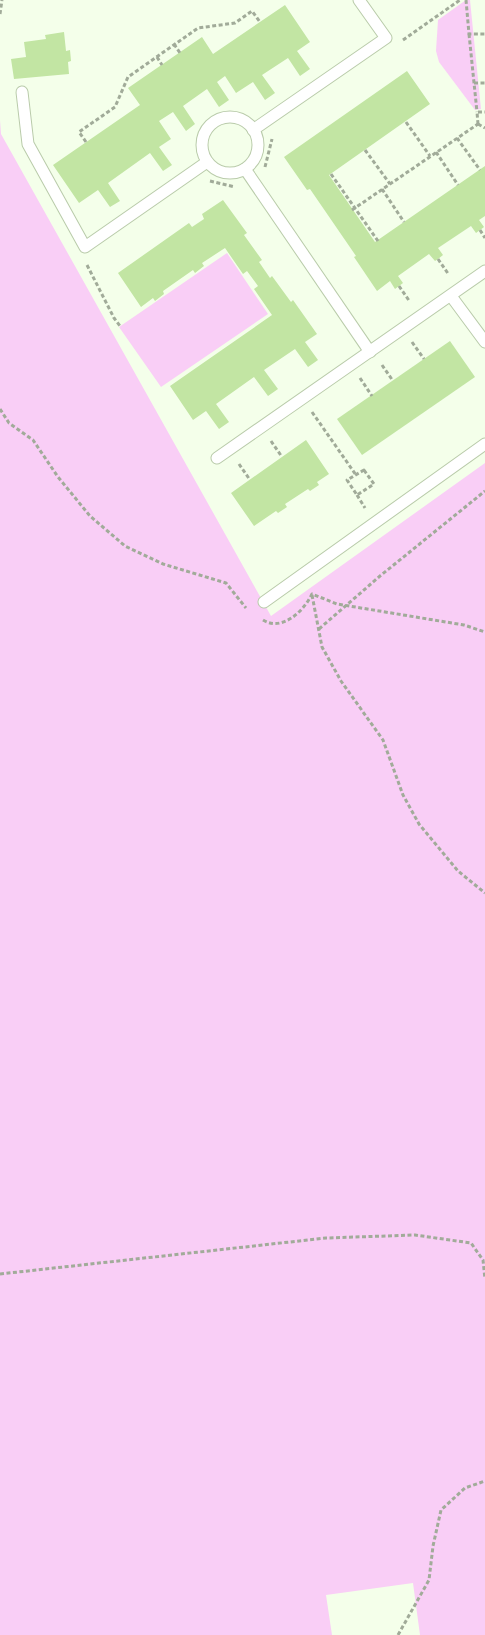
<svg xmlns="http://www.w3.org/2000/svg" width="485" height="1635" font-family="'IBM Plex Serif',serif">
<rect width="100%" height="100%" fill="#f4ffea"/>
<g fill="#f9cef6">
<polygon points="466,0 470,0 481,109 475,110 439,62 436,51 438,20"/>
<polygon points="0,120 1,134 271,616 485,463 485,1635 420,1635 413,1583 326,1595 332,1635 0,1635"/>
<polygon points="227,253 268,314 161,387 119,327"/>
</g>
<g fill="#c2e5a3">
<polygon points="285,5 310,42 297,51 310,69 300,76 288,58 262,75 275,93 265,100 253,82 236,93 225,76 217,82 229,100 219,107 207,89 183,106 195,124 186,131 173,112 159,121 171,139 159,147 172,165 163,171 150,153 108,183 120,201 110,207 98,190 79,203 53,165 140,105 128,88 202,37 213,54"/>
<polygon points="64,32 66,51 70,50 71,61 68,62 69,74 14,79 11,59 26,57 24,42 46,39 45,35"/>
<polygon points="407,71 430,104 329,175 375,242 485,166 485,216 479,220 484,227 476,233 471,226 438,248 443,255 438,259 435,261 429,254 398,276 403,283 395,289 390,281 377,291 354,257 356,256 310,189 307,190 284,157"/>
<polygon points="223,200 247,233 244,235 262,260 259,262 270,278 272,276 291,302 293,300 317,334 305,342 318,360 308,367 295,349 264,370 278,389 268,396 254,377 216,404 229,422 219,429 206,411 193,420 170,386 272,315 254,289 258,286 247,271 243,274 225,248 202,263 204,266 195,273 193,270 163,291 164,294 155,301 153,298 141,307 118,273 189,223 192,227 204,219 202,214"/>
<polygon points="450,341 475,377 362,455 337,419"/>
<polygon points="306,440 329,474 317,482 319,485 310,491 308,489 285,504 287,507 278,513 276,511 254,526 231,493"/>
</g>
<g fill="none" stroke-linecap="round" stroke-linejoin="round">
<defs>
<g id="service">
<polyline points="22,92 28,144 85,247 207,162"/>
<circle cx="230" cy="145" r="28"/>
<polyline points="253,130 386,38 359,0"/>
<polyline points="245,169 370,352"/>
<polyline points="451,296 485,342"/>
<polyline points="217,458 485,271"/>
<polyline points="264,602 485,444"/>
</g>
</defs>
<use href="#service" stroke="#b9cbaa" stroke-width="13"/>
<g stroke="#a1ab99" stroke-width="3" stroke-dasharray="4 2.5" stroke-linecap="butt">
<polyline points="466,0 469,34 485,34"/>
<polyline points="0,14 2,0"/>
<polyline points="469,34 477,112"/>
<polyline points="403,40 460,0"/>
<polyline points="174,44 180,53"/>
<polyline points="157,57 162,65"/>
<polyline points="474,83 485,83"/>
<polyline points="406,122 430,156"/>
<polyline points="478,124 477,112 485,112"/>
<polyline points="478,124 485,128"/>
<polyline points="457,138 480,170"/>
<polyline points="86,142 79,132 115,107 128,77 198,28 235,23 252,11 260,22"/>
<polyline points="365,150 390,184"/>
<polyline points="436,152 458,185"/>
<polyline points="265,167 272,139"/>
<polyline points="331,174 378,241"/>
<polyline points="210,181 235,187"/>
<polyline points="382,189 404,222"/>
<polyline points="352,210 478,124"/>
<polyline points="480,230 485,238"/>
<polyline points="438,259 449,275"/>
<polyline points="87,265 114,318 120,326"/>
<polyline points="399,286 410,302"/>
<polyline points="412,342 424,359"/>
<polyline points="382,365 393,381"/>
<polyline points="360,378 372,396"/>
<polyline points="0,409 9,423 33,440 58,477 90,516 125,546 163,564 226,583 246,608"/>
<polyline points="312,412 356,475"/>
<polyline points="271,441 282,457"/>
<polyline points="239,464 250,480"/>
<polygon points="364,470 374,484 357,495 347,480"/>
<polyline points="357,495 365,508"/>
<polyline points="312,595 322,647 341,681 383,740 403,795 419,824 458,871 485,893"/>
<path d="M263 620C282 632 304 611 312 594L337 604 464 625 485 632"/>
<polyline points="319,629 380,576 485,491"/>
<polyline points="0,1274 326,1238 415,1235 471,1243 483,1260 485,1279"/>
<polyline points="398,1635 429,1580 433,1546 441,1510 465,1488 485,1481"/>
</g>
<use href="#service" stroke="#fff" stroke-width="11"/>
</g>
</svg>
